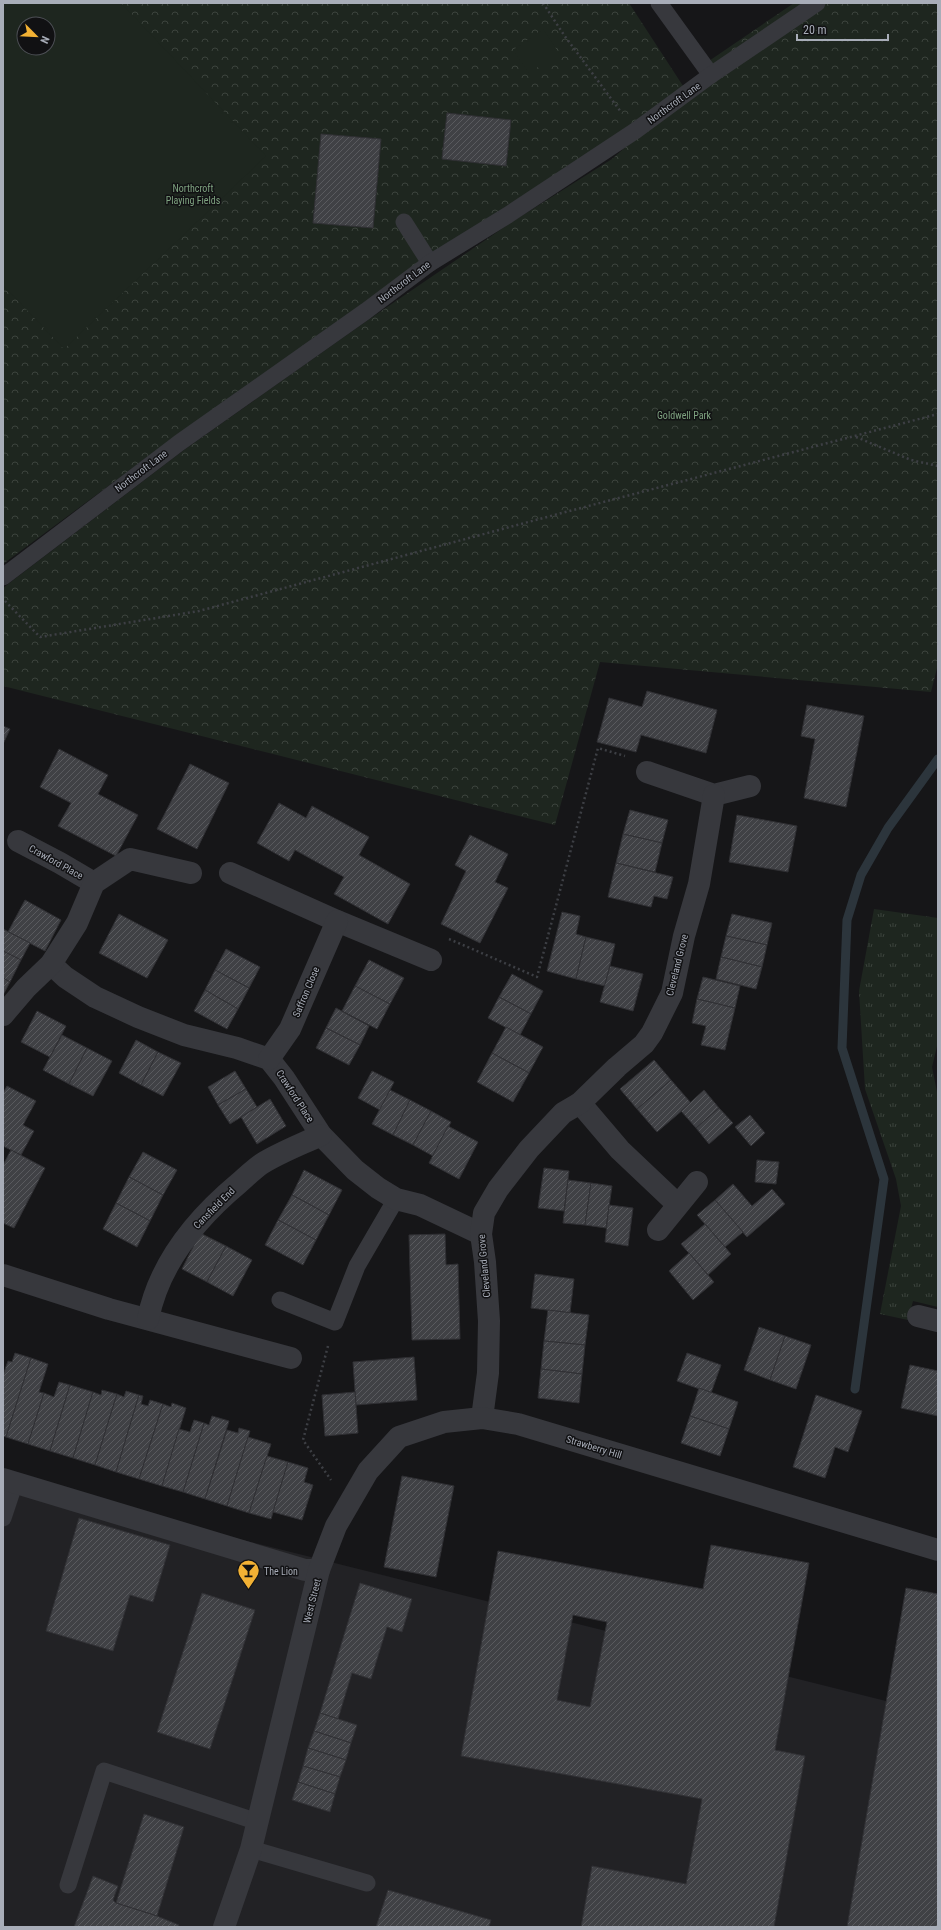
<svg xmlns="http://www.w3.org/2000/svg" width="941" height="1930" font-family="'Roboto Condensed',sans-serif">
<defs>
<pattern id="grass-tufts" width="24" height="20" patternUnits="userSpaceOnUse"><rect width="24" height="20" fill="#1e261f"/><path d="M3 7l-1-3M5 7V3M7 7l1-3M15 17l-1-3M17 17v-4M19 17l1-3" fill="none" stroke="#3c433d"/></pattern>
<pattern id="forest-crowns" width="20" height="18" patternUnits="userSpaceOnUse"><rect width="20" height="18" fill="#1e261f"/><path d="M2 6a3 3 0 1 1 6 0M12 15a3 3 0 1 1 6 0" fill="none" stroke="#3c433d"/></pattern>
<pattern id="building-hatch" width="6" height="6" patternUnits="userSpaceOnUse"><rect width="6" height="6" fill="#404145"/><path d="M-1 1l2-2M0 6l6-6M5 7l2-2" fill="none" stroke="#595a5e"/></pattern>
</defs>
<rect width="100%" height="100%" fill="#161618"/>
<polygon fill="#222225" points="3,1480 938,1714 938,1927 3,1927"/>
<polygon fill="url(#grass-tufts)" points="874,909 938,918 938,1042 932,1067 938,1097 938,1307 913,1301 908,1320 880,1314 901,1206 896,1179 865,1089 859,991"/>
<g fill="url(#forest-crowns)" fill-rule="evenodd">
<path d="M3 3H629L685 89 169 441 3 564ZM24 24H48V48H24Z"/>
<polygon points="794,3 938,3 938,664 931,692 600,662 555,825 3,686 3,588 184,450 371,318 512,222 612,159 712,71 706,63"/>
</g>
<g fill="#1e261f" fill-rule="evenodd">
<path d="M3 3H121L266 156 64 349 3 285ZM24 24H48V48H24Z"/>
<polygon points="543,29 559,53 529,73 513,50"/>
</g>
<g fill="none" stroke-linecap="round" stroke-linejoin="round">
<polyline stroke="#2c353c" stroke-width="9" points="855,1389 884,1179 842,1048 847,920 861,875 888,828 938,759"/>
</g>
<g fill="url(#building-hatch)" stroke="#303034" fill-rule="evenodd">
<polygon points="447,113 511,120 506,166 442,159"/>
<polygon points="321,134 381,139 373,228 313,223"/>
<polygon points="647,691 717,710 706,753 641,735 636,752 597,742 609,698 642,707"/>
<polygon points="807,705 864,716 846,807 804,798 815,739 801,736"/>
<polygon points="3,726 10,729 3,744"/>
<polygon points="59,749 108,775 98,794 138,815 116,856 58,826 71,803 40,787"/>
<polygon points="190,764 229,783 197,849 157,829"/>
<polygon points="279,803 306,818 312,806 369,837 359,855 410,884 388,924 334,894 344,877 295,850 289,861 257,843"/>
<polygon points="630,810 668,820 662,843 623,834"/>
<polygon points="737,815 797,826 788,872 729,862"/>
<polygon points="623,834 662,843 655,872 616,863"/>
<polygon points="470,835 508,854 495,882 508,888 480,943 441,924 466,871 455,865"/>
<polygon points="616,863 673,877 667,899 654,896 651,907 608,897"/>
<polygon points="25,900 61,920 45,951 8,932"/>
<polygon points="562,912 580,916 576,934 586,937 576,979 547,971"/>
<polygon points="119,914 168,940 147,978 99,953"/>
<polygon points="732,914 772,923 767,945 726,936"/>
<polygon points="3,929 30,943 21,960 3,951"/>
<polygon points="726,936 767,945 762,967 721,957"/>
<polygon points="586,937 615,944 605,986 576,979"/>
<polygon points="226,949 260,967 249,988 215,970"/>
<polygon points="3,951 21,960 10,982 3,978"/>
<polygon points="721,957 762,967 756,989 716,979"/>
<polygon points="369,960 404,978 390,1004 355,986"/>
<polygon points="610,966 643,974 633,1011 600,1002"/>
<polygon points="215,970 249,988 238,1009 205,990"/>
<polygon points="512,974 543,991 531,1014 499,997"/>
<polygon points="703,977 740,986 735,1008 697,999"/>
<polygon points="3,978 10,982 3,995"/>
<polygon points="355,986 390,1004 377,1029 342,1011"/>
<polygon points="205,990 238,1009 227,1029 194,1011"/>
<polygon points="499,997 531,1014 520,1035 488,1018"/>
<polygon points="697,999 735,1008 725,1050 701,1045 706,1026 692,1023"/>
<polygon points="336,1008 369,1026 360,1045 326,1028"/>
<polygon points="37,1011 66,1026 50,1057 21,1042"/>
<polygon points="506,1027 543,1047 529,1073 492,1053"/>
<polygon points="326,1028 360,1045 349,1065 316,1048"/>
<polygon points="62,1035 87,1048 69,1084 43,1070"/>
<polygon points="136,1040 158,1052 141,1085 119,1073"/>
<polygon points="87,1048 112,1061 93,1096 69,1084"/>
<polygon points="158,1052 181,1063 163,1096 141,1085"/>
<polygon points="492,1053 529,1073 513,1102 477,1082"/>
<polygon points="654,1060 671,1080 637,1109 620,1089"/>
<polygon points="235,1071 246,1089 218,1105 208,1087"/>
<polygon points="372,1071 394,1082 380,1110 358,1098"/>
<polygon points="671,1080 691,1103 657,1132 637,1109"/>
<polygon points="7,1086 36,1101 23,1125 34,1131 21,1155 3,1146 3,1093"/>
<polygon points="246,1089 257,1107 230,1124 218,1105"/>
<polygon points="390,1090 410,1100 393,1135 372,1124"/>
<polygon points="704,1090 719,1108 696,1128 681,1111"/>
<polygon points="270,1099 286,1126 257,1144 241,1117"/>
<polygon points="410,1100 431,1111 413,1145 393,1135"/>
<polygon points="719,1108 733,1123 709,1144 696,1128"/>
<polygon points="431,1111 451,1122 433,1156 413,1145"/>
<polygon points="750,1115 765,1133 751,1146 735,1127"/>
<polygon points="448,1126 478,1142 459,1179 429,1163"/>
<polygon points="11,1150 45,1168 14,1228 3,1223 3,1165"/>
<polygon points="143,1152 177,1170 163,1195 129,1177"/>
<polygon points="757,1160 779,1162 776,1184 755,1182"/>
<polygon points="544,1168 569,1171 564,1211 538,1208"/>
<polygon points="304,1170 342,1190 329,1215 292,1195"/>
<polygon points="129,1177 163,1195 150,1221 116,1203"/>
<polygon points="568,1180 591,1183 585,1225 563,1223"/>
<polygon points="591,1183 612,1186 606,1228 585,1225"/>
<polygon points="733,1184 752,1206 772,1189 785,1204 747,1237 715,1200"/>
<polygon points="292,1195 329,1215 316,1240 278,1220"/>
<polygon points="715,1200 743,1232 725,1247 697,1215"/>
<polygon points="116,1203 150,1221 137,1247 103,1229"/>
<polygon points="609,1205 633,1208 628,1246 605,1242"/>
<polygon points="278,1220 316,1240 303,1265 265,1245"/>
<polygon points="705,1224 731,1254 708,1275 681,1244"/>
<polygon points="200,1233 226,1246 207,1282 182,1269"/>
<polygon points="445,1234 446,1265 458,1264 460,1339 412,1340 409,1235"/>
<polygon points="226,1246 252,1260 233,1296 207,1282"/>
<polygon points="689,1253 714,1282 693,1300 669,1271"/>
<polygon points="535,1274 574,1279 570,1313 531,1308"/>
<polygon points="548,1310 589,1315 585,1345 544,1341"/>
<polygon points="759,1327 785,1336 770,1380 744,1370"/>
<polygon points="785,1336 811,1345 796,1389 770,1380"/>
<polygon points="544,1341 585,1345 582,1374 541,1369"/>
<polygon points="15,1353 31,1358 6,1437 3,1436 3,1375 8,1361 12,1362"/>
<polygon points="687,1353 721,1365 711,1393 677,1381"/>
<polygon points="414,1357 417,1400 356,1405 353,1362"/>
<polygon points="31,1358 48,1364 39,1392 44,1393 28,1444 6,1437"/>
<polygon points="910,1365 938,1371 938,1416 901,1408"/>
<polygon points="541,1369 582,1374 579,1403 538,1398"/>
<polygon points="59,1382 70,1385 50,1451 28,1444 44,1393 54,1397"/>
<polygon points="70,1385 93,1392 73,1458 50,1451"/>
<polygon points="699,1388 738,1402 729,1429 690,1416"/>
<polygon points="102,1390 117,1394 95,1465 73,1458 93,1392 101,1395"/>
<polygon points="126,1391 139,1395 116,1472 95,1465 117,1394 124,1397"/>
<polygon points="355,1392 358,1433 325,1436 322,1395"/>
<polygon points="139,1395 143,1396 141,1404 148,1406 150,1400 163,1404 139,1479 116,1472"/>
<polygon points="816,1395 862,1411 848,1452 835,1447 825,1478 793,1467"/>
<polygon points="172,1403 186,1408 162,1486 139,1479 163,1404 171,1407"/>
<polygon points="212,1416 229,1421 205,1499 183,1492 204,1423 209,1425"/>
<polygon points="690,1416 729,1429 720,1456 681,1443"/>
<polygon points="194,1420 204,1423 183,1492 162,1486 179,1429 190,1432"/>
<polygon points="239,1428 250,1431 227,1506 205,1499 227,1430 238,1433"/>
<polygon points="248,1437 271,1444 249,1513 227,1506"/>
<polygon points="267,1456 288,1462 271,1519 249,1513"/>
<polygon points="288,1462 308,1468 304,1482 313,1485 302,1520 273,1512"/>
<polygon points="402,1476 454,1486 436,1577 384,1567"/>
<polygon points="79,1518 170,1545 153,1602 130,1595 113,1651 46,1631"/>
<path d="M711 1545 809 1563 775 1750 805 1756 774 1927H581L592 1866 686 1884 702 1799 461 1756 498 1551 703 1589ZM573 1615 607 1622 590 1707 557 1700Z"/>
<polygon points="360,1583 412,1599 402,1632 387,1627 371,1679 352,1673 338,1719 320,1713"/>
<polygon points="906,1588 938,1594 938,1927 847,1927"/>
<polygon points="202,1593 255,1610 210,1749 157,1732"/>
<polygon points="320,1713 357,1725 351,1743 314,1731"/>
<polygon points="314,1731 351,1743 346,1760 308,1748"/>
<polygon points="308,1748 346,1760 340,1777 303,1766"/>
<polygon points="303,1766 340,1777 335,1794 298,1782"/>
<polygon points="298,1782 335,1794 330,1812 292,1800"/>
<polygon points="144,1814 184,1827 157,1916 116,1903"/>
<polygon points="93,1876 118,1886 113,1900 116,1903 157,1916 179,1925 178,1927 74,1927"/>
<polygon points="388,1890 491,1920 489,1927 376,1927"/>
</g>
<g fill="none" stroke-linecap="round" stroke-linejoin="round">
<g stroke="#3d3f44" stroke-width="2.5" stroke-dasharray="2 3" stroke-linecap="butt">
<polyline points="543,3 564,35 621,112"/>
<polyline points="856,437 911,460 938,466"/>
<polyline points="5,601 40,637 199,611 558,514 938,414"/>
<polyline points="449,939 537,977 598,748 625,756"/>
<polyline points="328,1346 303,1440 331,1480"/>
</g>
<g stroke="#37383d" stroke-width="17">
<polyline points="659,3 711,75"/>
<polyline points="404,222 430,263"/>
<polyline points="3,577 179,443 366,311 430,263 508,215 635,131 711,75 817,3"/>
<polyline points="280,1300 335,1322 357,1266 396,1199"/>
<polyline points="3,1518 15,1482"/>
<polyline points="251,1849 367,1883"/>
<polyline points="68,1885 104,1771 258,1822"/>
</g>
<g stroke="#37383d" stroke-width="22">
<polyline points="647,772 714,795 750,786"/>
<polyline points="18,841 60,863 94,883"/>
<polyline points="230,873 337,921 431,960"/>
<polyline points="51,964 65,977 95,997 138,1017 184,1035 237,1048 269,1059 284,1078 321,1135 355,1170 378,1188 396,1199 420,1205 481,1234"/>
<polyline points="3,1015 26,988 51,964 77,923 94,883 130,859 191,873"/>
<polyline points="269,1059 290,1029 337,921"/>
<polyline points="580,1103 620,1150 677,1204"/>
<polyline points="658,1230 697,1182"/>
<polyline points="3,1275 109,1309 291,1358"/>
<polyline points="918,1316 938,1321"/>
<path d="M148 1319C159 1264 197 1218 239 1183 247 1176 255 1168 263 1163 281 1152 302 1144 321 1135"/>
<polyline points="482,1418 488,1373 489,1321 485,1262 481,1234 484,1213 498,1189 529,1149 563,1113 580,1103 617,1067 644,1044 652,1033 672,993 684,936 699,884 714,795"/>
<polyline points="3,1479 305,1570 319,1570"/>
<polyline points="224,1927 251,1849 319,1570 336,1526 368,1471 399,1437 444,1422 482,1418 518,1424 938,1550"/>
</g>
</g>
<defs>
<symbol id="bar-pin" viewBox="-11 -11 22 30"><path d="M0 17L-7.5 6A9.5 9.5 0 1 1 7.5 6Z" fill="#f2b134" stroke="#111113"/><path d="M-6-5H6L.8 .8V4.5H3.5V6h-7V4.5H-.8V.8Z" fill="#111"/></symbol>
</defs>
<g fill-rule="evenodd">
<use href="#bar-pin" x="236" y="1558" width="25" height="34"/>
</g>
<g text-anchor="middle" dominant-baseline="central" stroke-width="3" stroke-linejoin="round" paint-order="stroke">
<g font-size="10" fill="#a8adb8" stroke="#111113">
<text transform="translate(674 103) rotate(-36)">Northcroft Lane</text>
<text transform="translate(404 282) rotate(-37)">Northcroft Lane</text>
<text transform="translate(141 471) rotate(-37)">Northcroft Lane</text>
<text transform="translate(56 862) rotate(29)">Crawford Place</text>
<text transform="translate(677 965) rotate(-76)">Cleveland Grove</text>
<text transform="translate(306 992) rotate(-67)">Saffron Close</text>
<text transform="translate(295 1096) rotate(57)">Crawford Place</text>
<text transform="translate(214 1208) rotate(-45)">Cansfield End</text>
<text transform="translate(484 1266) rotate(-95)">Cleveland Grove</text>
<text transform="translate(594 1447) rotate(17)">Strawberry Hill</text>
<text transform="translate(312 1601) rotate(-76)">West Street</text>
</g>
<g font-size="10" fill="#7fa381" stroke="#111113">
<text x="193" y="188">Northcroft<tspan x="193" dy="12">Playing Fields</tspan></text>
<text x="684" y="415">Goldwell Park</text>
</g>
<g font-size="10" fill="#a8adb8" stroke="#111113" text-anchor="start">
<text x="264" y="1571">The Lion</text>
</g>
</g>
<rect width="941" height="1930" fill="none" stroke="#a8adb8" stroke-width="8"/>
<g transform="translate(36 36) rotate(114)"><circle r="19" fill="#111113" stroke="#4d4f55"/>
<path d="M0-3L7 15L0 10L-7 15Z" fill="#f2b134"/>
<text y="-6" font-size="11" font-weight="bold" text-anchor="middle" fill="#a8adb8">N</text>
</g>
<path d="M797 34v6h91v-6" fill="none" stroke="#a8adb8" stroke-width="2"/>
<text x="803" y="34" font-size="12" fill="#a8adb8" stroke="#111113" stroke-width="3" paint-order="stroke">20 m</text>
</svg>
